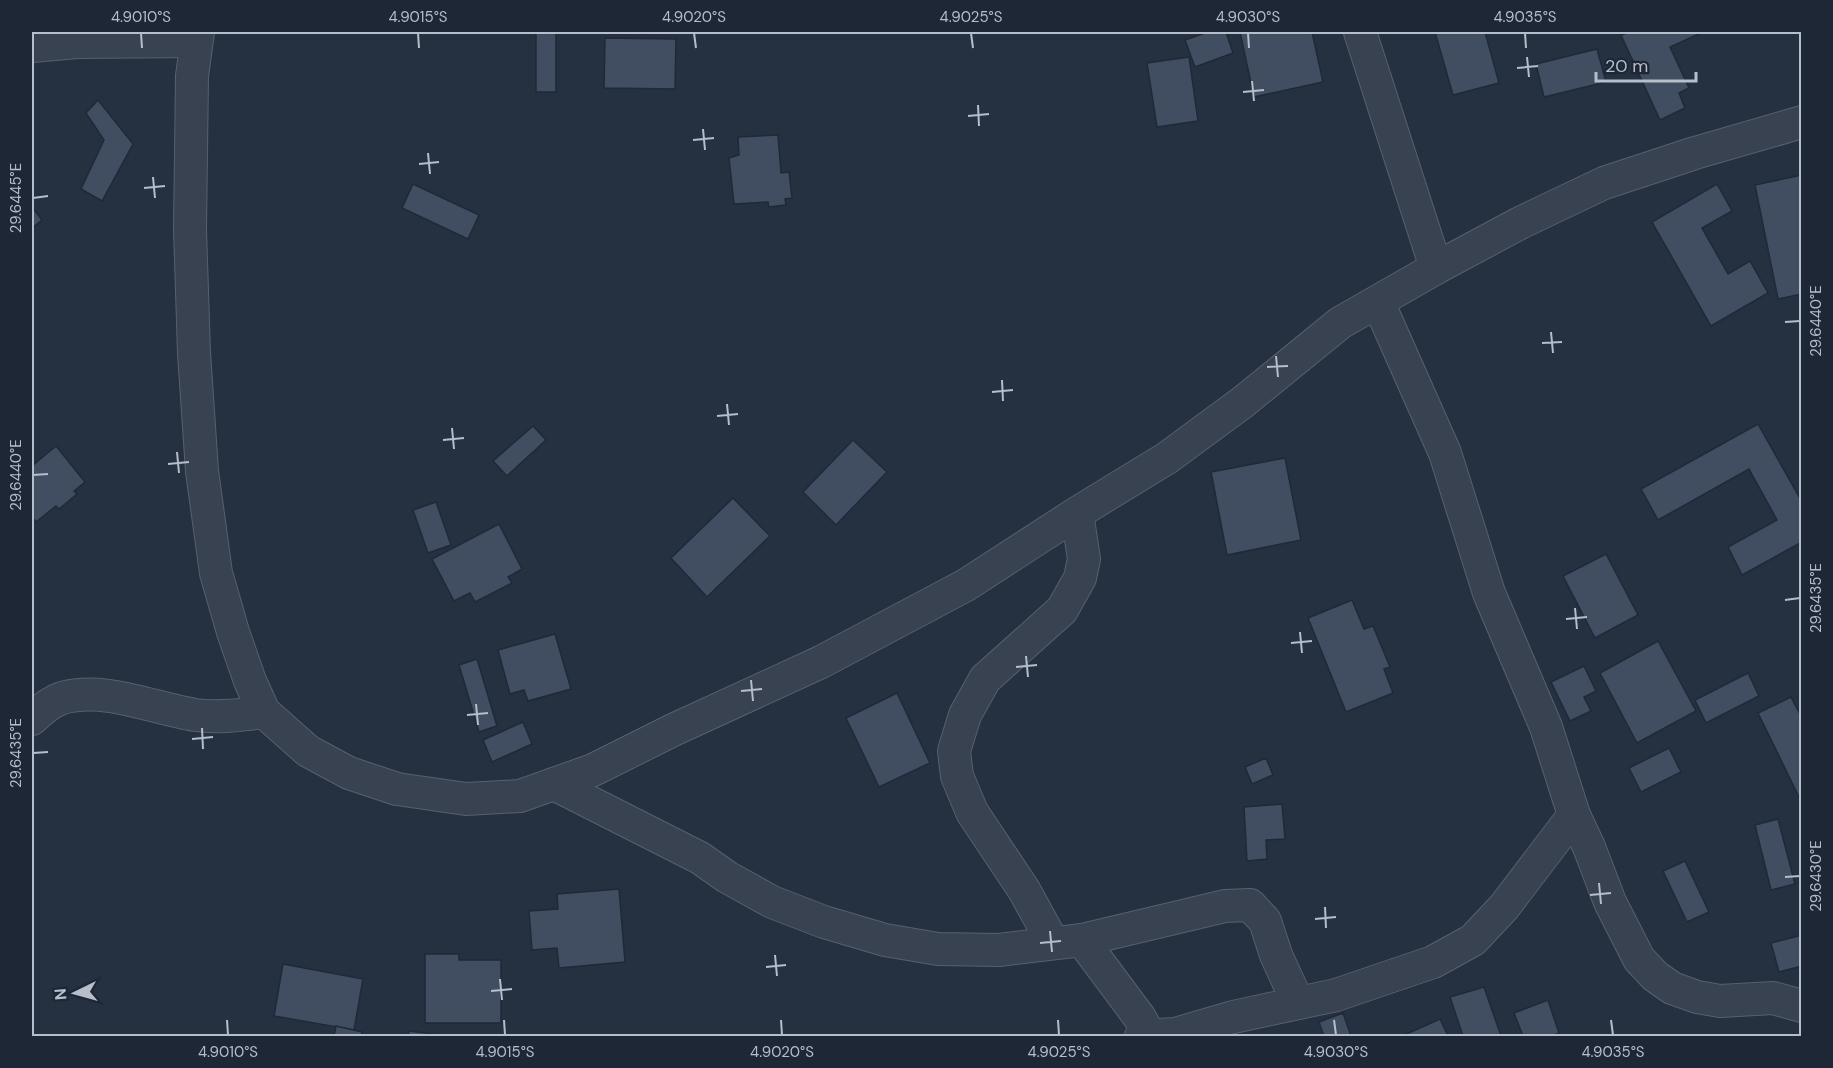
<svg xmlns="http://www.w3.org/2000/svg" width="1833" height="1068" font-family="'DM Sans',sans-serif">
<rect width="100%" height="100%" fill="#253041"/>
<g fill="#414d61" stroke="#202938" stroke-width="1.5">
<rect x="536" y="32" width="20" height="60"/>
<polygon points="1208,32 1226,32 1233,53 1195,67 1185,40"/>
<polygon points="1240,32 1312,32 1323,82 1254,97"/>
<polygon points="1435,32 1485,32 1499,83 1453,95"/>
<polygon points="1630,32 1703,32 1670,47 1689,88 1679,93 1685,108 1660,120 1621,35"/>
<polygon points="605,38 676,39 675,89 604,88"/>
<polygon points="1597,49 1606,82 1544,97 1536,64"/>
<polygon points="1189,57 1198,121 1157,127 1147,63"/>
<polygon points="98,100 133,144 102,201 81,189 104,140 86,113"/>
<polygon points="778,135 781,173 789,172 792,198 785,199 786,205 769,207 768,202 734,204 729,158 739,155 738,137"/>
<polygon points="1802,175 1802,294 1778,299 1755,185"/>
<polygon points="413,184 479,215 468,239 402,208"/>
<polygon points="1717,184 1732,211 1702,228 1728,274 1750,261 1768,293 1711,326 1652,222"/>
<polygon points="32,207 42,220 32,228"/>
<polygon points="1758,424 1802,502 1802,542 1742,575 1728,547 1777,520 1749,469 1658,520 1641,489"/>
<polygon points="533,426 546,440 507,476 493,461"/>
<polygon points="853,440 887,472 836,525 803,492"/>
<polygon points="56,446 85,482 74,491 77,494 59,509 56,506 36,522 32,517 32,466"/>
<polygon points="1285,458 1301,540 1227,555 1211,472"/>
<polygon points="733,498 770,536 707,597 671,558"/>
<polygon points="436,502 451,545 428,553 413,510"/>
<polygon points="499,524 522,569 508,577 512,583 475,602 470,593 454,601 432,559"/>
<polygon points="1606,554 1638,615 1595,638 1563,576"/>
<polygon points="1352,600 1364,629 1373,626 1390,667 1384,669 1393,693 1346,712 1308,618"/>
<polygon points="555,634 571,689 528,701 524,690 510,694 498,650"/>
<polygon points="1658,641 1696,711 1637,743 1600,673"/>
<polygon points="477,659 497,726 479,732 459,665"/>
<polygon points="1584,666 1596,691 1584,697 1591,711 1570,721 1551,682"/>
<polygon points="1748,673 1759,696 1706,723 1695,700"/>
<polygon points="897,693 930,763 879,787 846,718"/>
<polygon points="1791,697 1802,718 1802,796 1799,797 1758,713"/>
<polygon points="523,722 532,744 492,762 483,740"/>
<polygon points="1669,748 1681,772 1641,792 1629,768"/>
<polygon points="1266,758 1273,775 1252,784 1245,767"/>
<polygon points="1282,804 1285,839 1266,840 1267,859 1247,861 1244,807"/>
<polygon points="1778,819 1795,884 1771,890 1755,825"/>
<polygon points="1685,861 1709,912 1687,922 1663,871"/>
<polygon points="619,889 625,962 559,968 557,948 532,950 529,911 558,909 557,894"/>
<polygon points="1802,935 1802,966 1779,972 1771,943"/>
<polygon points="425,954 459,954 459,960 501,960 501,1023 425,1023"/>
<polygon points="283,964 363,979 354,1030 274,1016"/>
<polygon points="1484,987 1501,1036 1463,1036 1450,997"/>
<polygon points="1548,1000 1559,1033 1551,1036 1523,1036 1514,1013"/>
<polygon points="1343,1013 1351,1036 1324,1036 1319,1022"/>
<polygon points="1440,1019 1448,1036 1402,1036"/>
<polygon points="336,1026 362,1032 361,1036 334,1036"/>
<polygon points="409,1031 434,1034 433,1036 408,1036"/>
</g>
<g fill="none" stroke-linecap="round" stroke-linejoin="round">
<defs>
<g id="street">
<polyline points="198,32 192,76 190,229 194,353 202,471 216,573 233,632 250,681 264,712 308,751 349,773 397,789 466,799 520,796 593,770 673,730 821,662 966,585 1077,513 1167,458 1243,402 1340,323 1436,268 1520,223 1604,183 1695,153 1802,122"/>
<polyline points="1360,32 1436,268"/>
<polyline points="32,46 77,42 196,41"/>
<polyline points="1378,302 1445,453 1489,593 1546,727 1574,815 1589,847 1610,902 1639,959 1655,976 1672,988 1697,997 1720,1001 1773,998 1802,1006"/>
<path d="M32 719C40 711 50 702 62 698 105 686 152 708 195 715 218 718 242 715 264 712"/>
<polyline points="554,784 700,858 727,877 772,902 824,922 885,940 938,949 999,950 1082,940 1225,906 1250,905 1265,921 1276,955 1298,1003"/>
<polyline points="1082,940 1140,1018 1150,1036"/>
<polyline points="1053,943 1024,890 972,812 957,776 954,751 965,715 985,679 1062,610 1080,578 1084,559 1077,513"/>
<polyline points="1141,1036 1175,1034 1233,1017 1336,995 1433,962 1473,940 1504,907 1574,815"/>
</g>
</defs>
<use href="#street" stroke="#57606e" stroke-width="34"/>
<use href="#street" stroke="#394251" stroke-width="32"/>
</g>
<path fill="none" stroke="#b6bdcb" stroke-width="2" d="M141 33 142 48M418 33 419 48M694 33 696 48M971 33 973 48M1248 33 1249 48M1525 33 1526 48M1527 57 1529 77M1517 68 1538 66M1252 81 1254 101M1243 92 1264 90M978 105 979 126M968 116 989 114M703 129 705 150M693 140 714 138M428 153 430 174M419 164 439 162M153 177 155 198M144 188 165 186M33 198 48 196M1785 322 1800 321M1551 332 1553 353M1542 343 1562 342M1276 356 1278 377M1267 367 1288 366M1002 380 1003 401M992 392 1013 390M727 404 729 425M717 416 738 414M452 428 454 449M443 440 464 438M177 452 179 473M168 464 189 462M33 475 48 474M1785 600 1800 598M1575 608 1577 629M1566 619 1587 617M1300 632 1302 653M1291 643 1312 641M1026 656 1028 677M1016 667 1037 665M751 680 753 701M741 691 762 689M476 704 478 725M467 715 488 713M202 728 203 749M192 739 213 737M33 753 48 752M1785 877 1800 876M1599 883 1601 904M1590 895 1611 893M1325 907 1326 928M1315 919 1336 917M1050 931 1052 952M1040 943 1061 941M775 955 777 976M766 967 786 965M500 979 502 1000M491 991 512 989M227 1020 228 1035M504 1020 505 1035M781 1020 782 1035M1058 1020 1059 1035M1334 1020 1336 1035M1611 1020 1613 1035"/>
<rect width="1833" height="1068" fill="none" stroke="#1e2736" stroke-width="66"/>
<g transform="translate(75 993) rotate(265)" stroke="#1e2736" stroke-width="4.5" paint-order="stroke">
<path d="M0-4.5L10 22L0 15L-10 22Z" fill="#b6bdcb"/>
<text y="-9" font-size="16" font-weight="bold" text-anchor="middle" fill="#b6bdcb">N</text>
</g>
<path d="M1596 72v9h100v-9" fill="none" stroke="#b6bdcb" stroke-width="3"/>
<text x="1605" y="72" font-size="18" fill="#b6bdcb" stroke="#1e2736" stroke-width="4.5" paint-order="stroke">20 m</text>
<rect x="33" y="33" width="1767" height="1002" fill="none" stroke="#b6bdcb" stroke-width="2"/>
<g font-size="15" text-anchor="middle" fill="#b6bdcb">
<text x="141" y="22">4.9010°S</text>
<text x="418" y="22">4.9015°S</text>
<text x="694" y="22">4.9020°S</text>
<text x="971" y="22">4.9025°S</text>
<text x="1248" y="22">4.9030°S</text>
<text x="1525" y="22">4.9035°S</text>
<text transform="translate(16 198) rotate(-90)" y="5">29.6445°E</text>
<text transform="translate(1816 321) rotate(-90)" y="5">29.6440°E</text>
<text transform="translate(16 475) rotate(-90)" y="5">29.6440°E</text>
<text transform="translate(1816 598) rotate(-90)" y="5">29.6435°E</text>
<text transform="translate(16 753) rotate(-90)" y="5">29.6435°E</text>
<text transform="translate(1816 876) rotate(-90)" y="5">29.6430°E</text>
<text x="228" y="1057">4.9010°S</text>
<text x="505" y="1057">4.9015°S</text>
<text x="782" y="1057">4.9020°S</text>
<text x="1059" y="1057">4.9025°S</text>
<text x="1336" y="1057">4.9030°S</text>
<text x="1613" y="1057">4.9035°S</text>
</g>
</svg>
